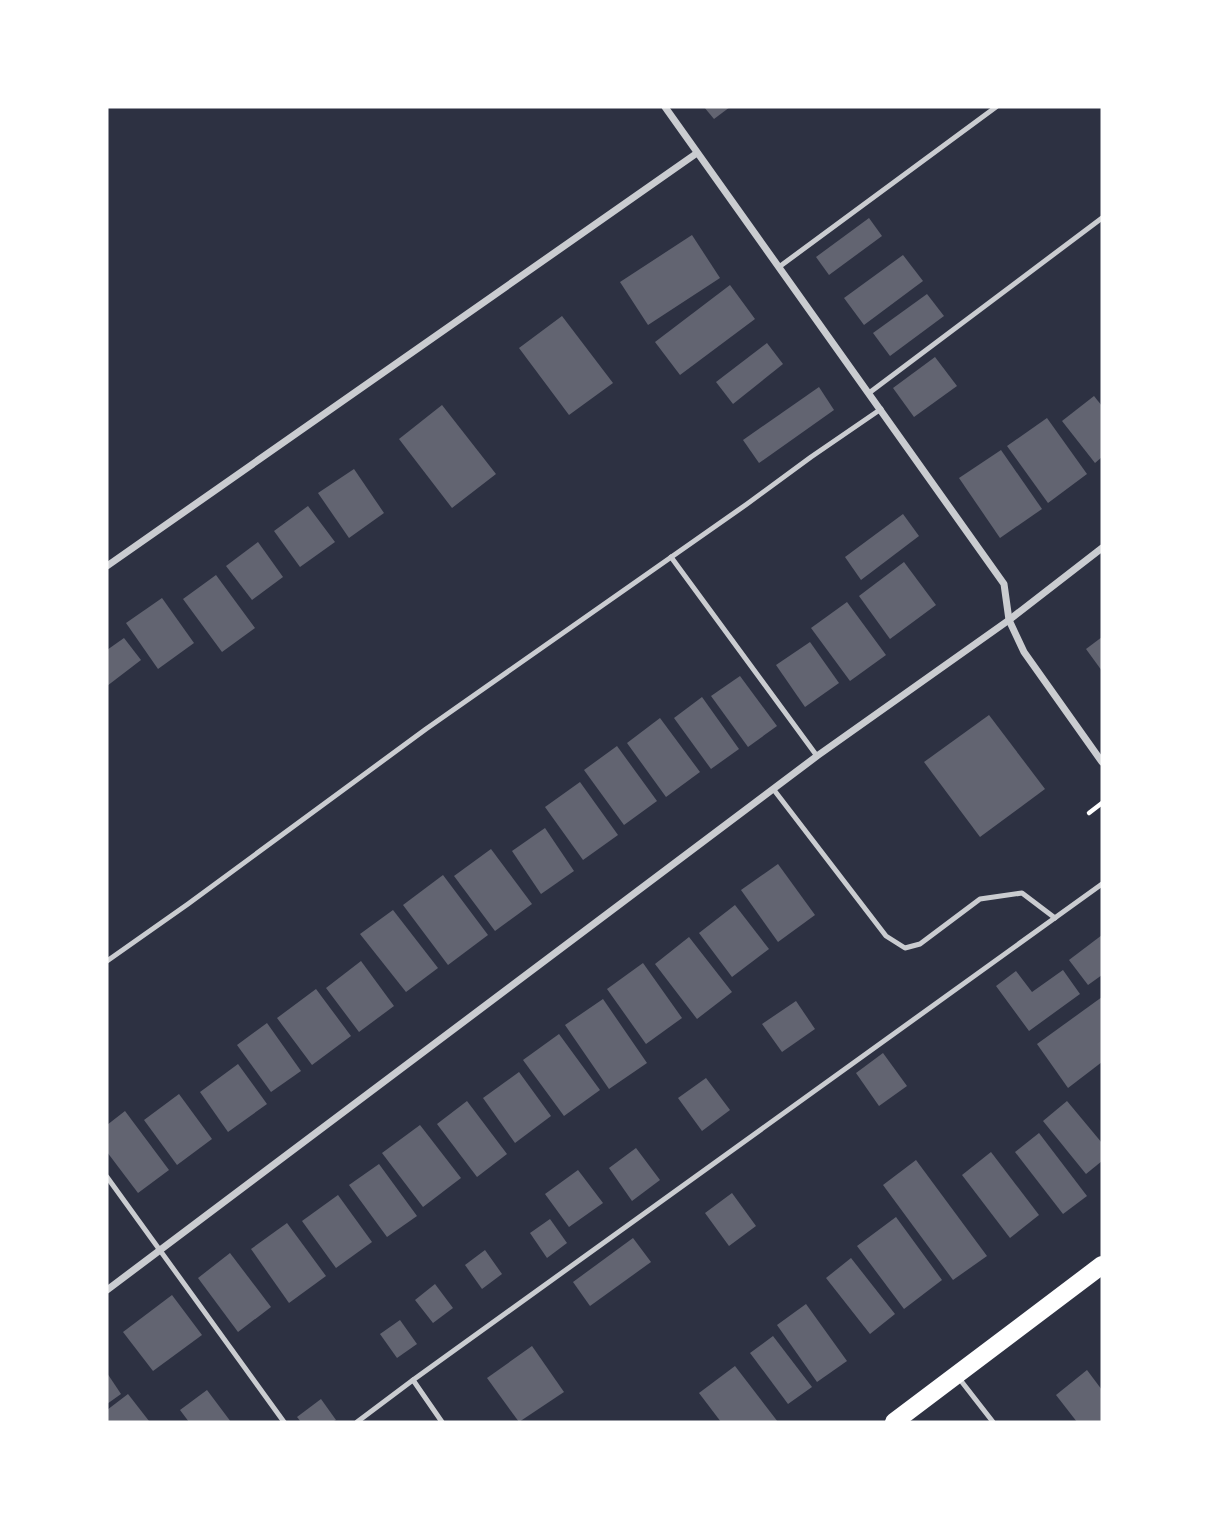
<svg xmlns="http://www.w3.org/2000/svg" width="1209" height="1529" font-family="'Alegreya Sans',sans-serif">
<rect width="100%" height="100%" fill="#2d3142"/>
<g fill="#626471">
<polygon points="704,107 730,107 714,119"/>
<polygon points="869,218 882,236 829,275 816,257"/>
<polygon points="692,235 720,278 648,325 620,282"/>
<polygon points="903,255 923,281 864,325 844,298"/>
<polygon points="730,285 755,319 680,375 655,342"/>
<polygon points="927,294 944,316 890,356 873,333"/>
<polygon points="562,316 613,383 569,415 519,348"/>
<polygon points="767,343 783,364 733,404 716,382"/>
<polygon points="935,357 957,386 914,417 893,388"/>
<polygon points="819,387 834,410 759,463 743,440"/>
<polygon points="1094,396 1102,406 1102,457 1095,463 1062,421"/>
<polygon points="442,405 496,474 452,508 399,439"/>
<polygon points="1047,418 1087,474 1048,503 1007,446"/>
<polygon points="1001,450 1042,509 1000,538 959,478"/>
<polygon points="354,469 384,513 349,538 318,493"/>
<polygon points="308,506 335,542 300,567 274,531"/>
<polygon points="903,514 919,536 861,580 845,557"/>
<polygon points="258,542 283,577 252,600 226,566"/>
<polygon points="904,562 936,605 890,639 859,596"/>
<polygon points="216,575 255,628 222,652 183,599"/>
<polygon points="162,598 194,643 158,669 126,623"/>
<polygon points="847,602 886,655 850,681 811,628"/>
<polygon points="1102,637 1102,671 1086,649"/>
<polygon points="124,638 141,660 107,686 107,650"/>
<polygon points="810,642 839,683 805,707 776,665"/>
<polygon points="740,676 777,726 748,747 711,696"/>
<polygon points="702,697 739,749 711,769 674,718"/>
<polygon points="989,715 1045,789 980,837 924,762"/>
<polygon points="660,718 700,772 666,797 627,743"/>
<polygon points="617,746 657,801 624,825 584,770"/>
<polygon points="580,782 618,835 583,860 545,807"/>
<polygon points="545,828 574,871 541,894 512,851"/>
<polygon points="491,849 532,904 495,931 454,876"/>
<polygon points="778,864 815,915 778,942 741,890"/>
<polygon points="443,875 488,935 448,965 403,905"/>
<polygon points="735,905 769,949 732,977 699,933"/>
<polygon points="393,910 438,968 406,992 360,934"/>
<polygon points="1102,935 1102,975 1088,985 1069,960"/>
<polygon points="689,937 732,992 697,1019 655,964"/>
<polygon points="361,961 394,1006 359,1032 326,988"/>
<polygon points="643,963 682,1018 646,1044 607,989"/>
<polygon points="1063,970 1080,994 1029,1031 996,986 1016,971 1032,992"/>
<polygon points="316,989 351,1036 312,1065 277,1018"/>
<polygon points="1102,997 1102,1062 1068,1088 1037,1044"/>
<polygon points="603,999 647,1063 609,1089 565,1025"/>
<polygon points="796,1001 815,1029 782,1052 762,1024"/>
<polygon points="267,1023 301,1071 271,1092 237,1045"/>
<polygon points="559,1034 600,1090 564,1116 523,1060"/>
<polygon points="883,1053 907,1086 879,1106 856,1073"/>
<polygon points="238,1064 267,1104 228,1132 200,1092"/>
<polygon points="519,1072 551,1116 515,1143 483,1098"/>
<polygon points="706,1078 730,1110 702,1131 678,1098"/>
<polygon points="179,1094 212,1139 177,1165 144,1120"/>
<polygon points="467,1101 507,1154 477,1177 437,1124"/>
<polygon points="1067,1101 1102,1143 1102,1161 1086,1174 1043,1121"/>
<polygon points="125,1111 169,1170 138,1193 107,1152 107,1125"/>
<polygon points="420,1125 461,1178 423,1207 382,1153"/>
<polygon points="1039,1133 1087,1196 1063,1214 1015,1152"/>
<polygon points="636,1148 660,1180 632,1201 609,1168"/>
<polygon points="991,1152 1039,1215 1010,1238 962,1175"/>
<polygon points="916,1160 987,1256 953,1280 883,1185"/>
<polygon points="379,1164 417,1216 387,1237 349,1185"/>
<polygon points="578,1170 603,1203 569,1227 545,1194"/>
<polygon points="732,1193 756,1226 729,1246 705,1213"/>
<polygon points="338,1195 372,1242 336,1268 302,1221"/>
<polygon points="896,1217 942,1280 904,1309 857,1246"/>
<polygon points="550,1219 567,1243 547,1258 530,1233"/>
<polygon points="287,1223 326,1276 289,1303 251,1249"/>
<polygon points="633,1238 651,1262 590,1306 573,1282"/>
<polygon points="485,1250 502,1274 482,1289 465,1265"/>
<polygon points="230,1253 271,1307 238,1332 198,1278"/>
<polygon points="851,1258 895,1314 870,1334 826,1278"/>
<polygon points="435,1284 453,1308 433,1323 415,1300"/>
<polygon points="172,1295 202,1335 153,1371 123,1332"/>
<polygon points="806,1304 847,1361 817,1382 777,1325"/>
<polygon points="400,1320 417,1344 397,1358 380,1334"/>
<polygon points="773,1336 812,1387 788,1404 750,1353"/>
<polygon points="532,1346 564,1392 519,1422 487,1378"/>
<polygon points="735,1366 778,1422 721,1422 699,1393"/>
<polygon points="1087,1370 1102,1390 1102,1422 1077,1422 1056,1395"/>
<polygon points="107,1373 121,1394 107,1404"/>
<polygon points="207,1390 231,1422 189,1422 180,1410"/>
<polygon points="128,1394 149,1421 147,1422 107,1422 107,1410"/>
<polygon points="321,1399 336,1420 332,1422 301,1422 297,1417"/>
</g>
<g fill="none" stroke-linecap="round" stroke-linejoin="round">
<polyline stroke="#fff" stroke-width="4.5" points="1089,813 1102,803"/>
<g stroke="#caccd0" stroke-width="5">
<polyline points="779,267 996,107"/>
<polyline points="869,393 1102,218"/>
<polyline points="671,557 817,756"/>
<polyline points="774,790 886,936 905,948 920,944 980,899 1022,893 1055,918"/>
<polyline points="107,961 188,904 426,729 747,504 811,457 881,409"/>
<polyline points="107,1177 284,1422"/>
<polyline points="958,1377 993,1422"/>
<polyline points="413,1380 442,1422"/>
<polyline points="357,1422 413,1380 1102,884"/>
</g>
<g stroke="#caccd0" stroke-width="7">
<polyline points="665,107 1004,584 1009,620 1024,652 1102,762"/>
<polyline points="107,566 697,153"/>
<polyline points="107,1290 817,756 1009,620 1102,548"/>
</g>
<polyline stroke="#fff" stroke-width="18" points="894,1422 1102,1265"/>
</g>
<rect width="1209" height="1529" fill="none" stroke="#ffffff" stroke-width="217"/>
</svg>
